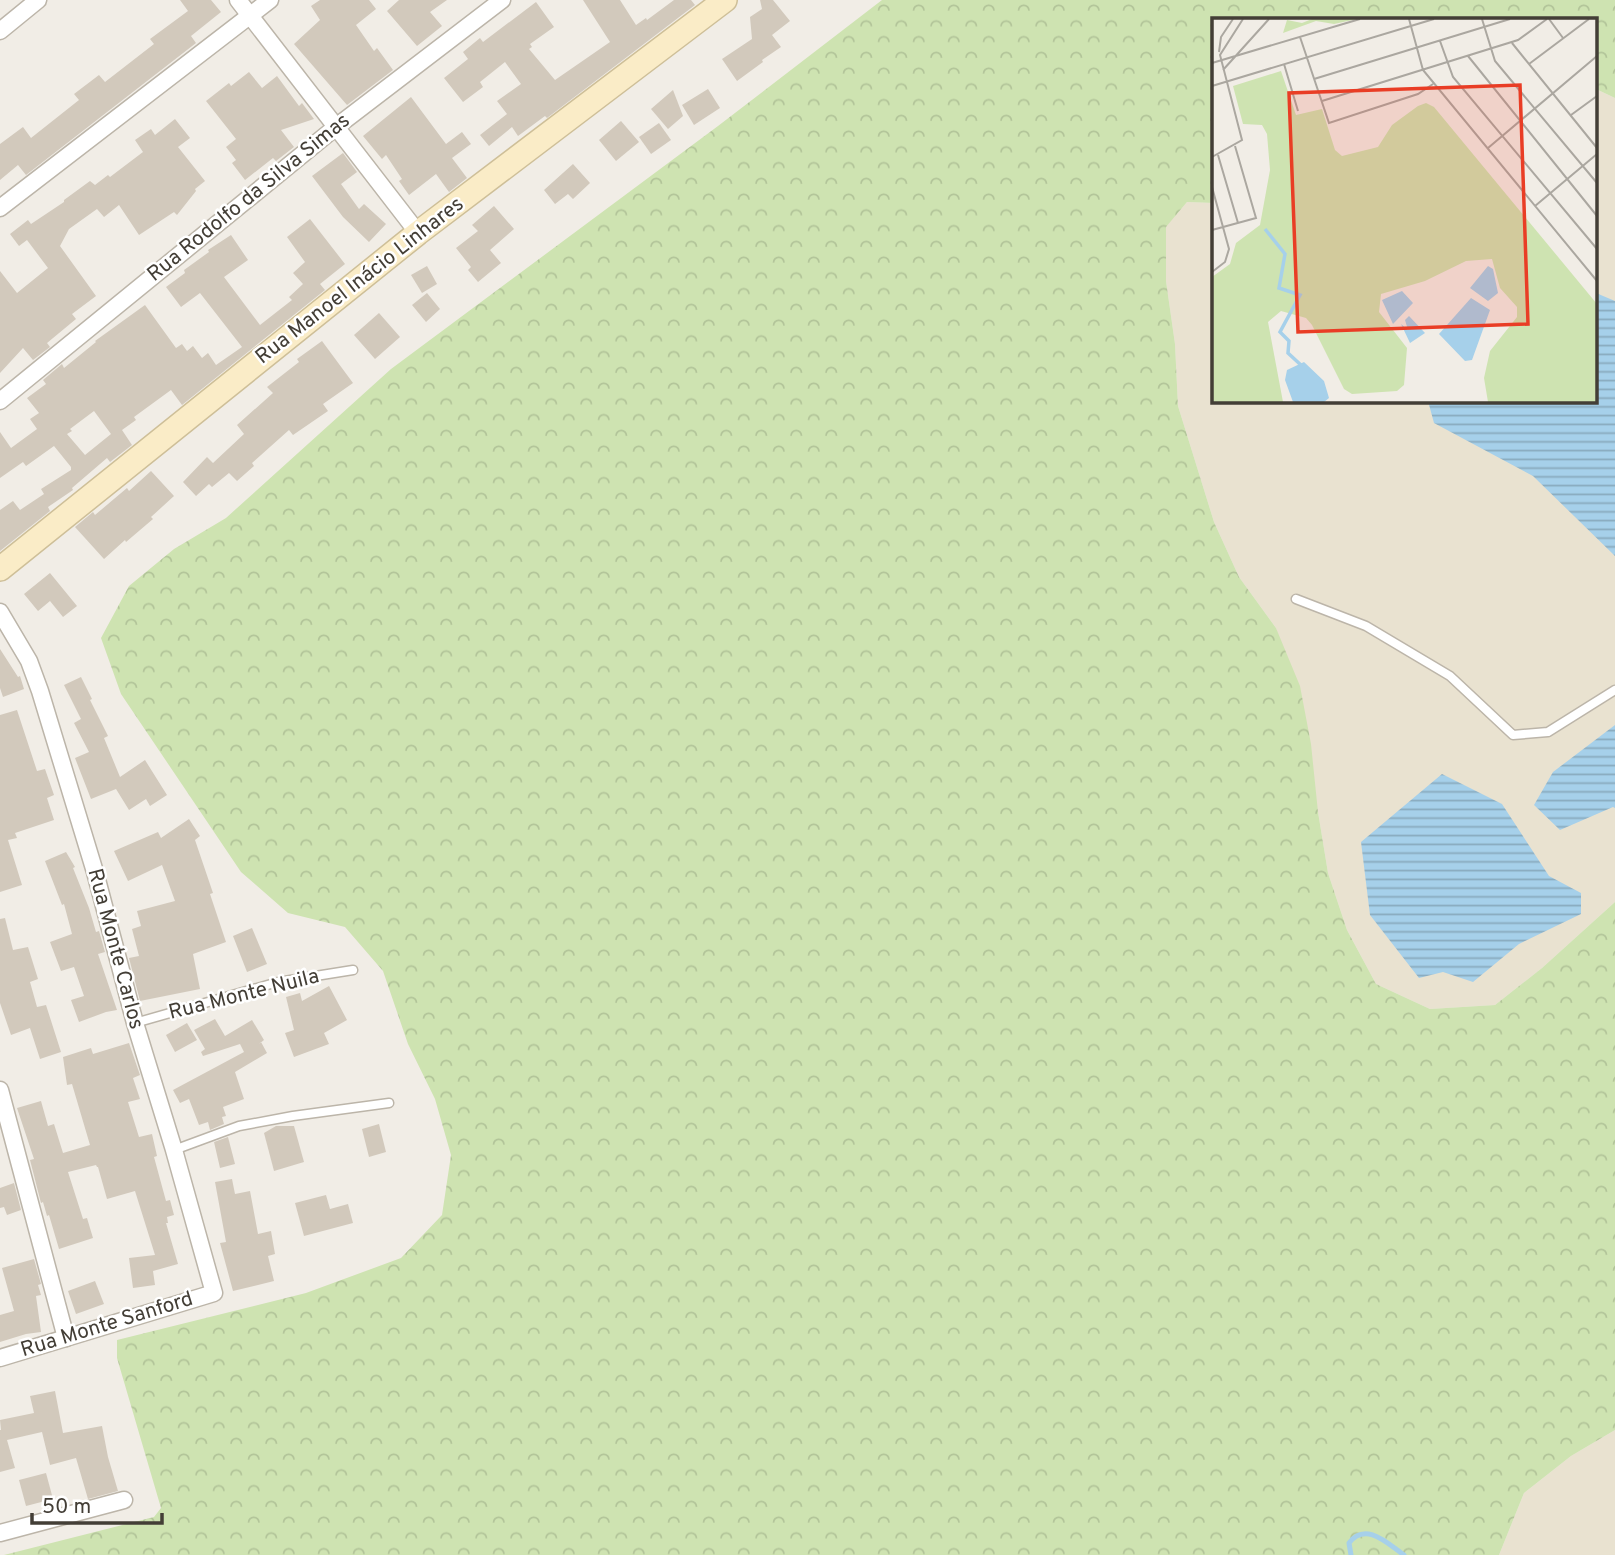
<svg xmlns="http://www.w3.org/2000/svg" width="1615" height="1555" font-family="Overpass,sans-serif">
<defs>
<pattern id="forest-crowns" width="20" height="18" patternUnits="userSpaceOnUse" patternTransform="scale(1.75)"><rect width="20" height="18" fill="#cee3b1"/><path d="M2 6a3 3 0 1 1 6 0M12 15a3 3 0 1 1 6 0" fill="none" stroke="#b2c499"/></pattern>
<pattern id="water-rules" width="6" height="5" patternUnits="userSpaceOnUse" patternTransform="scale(1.75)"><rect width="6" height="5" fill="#a6d0ea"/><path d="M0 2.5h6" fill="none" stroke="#89aabe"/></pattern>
</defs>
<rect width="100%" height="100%" fill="#f1ede6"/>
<g fill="#e9e2d0">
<polygon points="1596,89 1615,98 1615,902 1542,968 1495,1005 1430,1009 1376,984 1347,930 1328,873 1318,812 1276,628 1239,577 1214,522 1178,406 1175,344 1166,281 1166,226 1187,202 1214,203 1214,401 1596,401"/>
<polygon points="1615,1430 1615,1555 1499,1555 1524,1493 1571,1456"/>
</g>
<polygon fill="url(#forest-crowns)" points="882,0 1615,0 1615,98 1596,89 1596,19 1214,19 1214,203 1187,202 1166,227 1166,281 1175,344 1178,406 1214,522 1239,577 1276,628 1300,686 1311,744 1318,812 1328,873 1347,930 1376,984 1430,1009 1495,1005 1542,968 1615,902 1615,1430 1571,1456 1524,1493 1499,1555 4,1555 154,1517 161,1508 117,1358 117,1340 306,1293 401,1258 442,1215 451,1155 435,1099 408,1044 383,971 345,927 288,913 241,872 121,694 101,638 129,586 174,549 226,518 391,369 718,126"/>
<g fill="url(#water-rules)">
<polygon points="1596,293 1615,301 1615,556 1533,476 1434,423 1428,401 1596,401"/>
<polygon points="1615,725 1615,808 1613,807 1560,830 1534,805 1553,772"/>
<polygon points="1442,774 1502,804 1549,876 1581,893 1581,914 1519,944 1473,982 1443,972 1419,978 1370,915 1361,842"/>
</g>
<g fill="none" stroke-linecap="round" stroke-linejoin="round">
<path stroke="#a6d0ea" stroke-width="5" d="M1351 1555 1349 1543C1366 1521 1388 1544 1404 1555"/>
</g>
<g fill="#d2c9bc" fill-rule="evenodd">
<polygon points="180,0 211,0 221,12 191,36 196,43 26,175 18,165 0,180 0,144 23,127 31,138 79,100 74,94 99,75 105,82 154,44 150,39 188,11"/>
<polygon points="320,0 369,0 376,9 356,25 374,51 377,48 393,70 347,105 294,44 320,20 311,6"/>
<polygon points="399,0 447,0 430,12 442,26 417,46 387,11"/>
<polygon points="583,0 620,0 636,25 646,18 647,20 674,0 691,0 695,5 547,118 545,116 518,136 512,127 489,146 480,135 507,114 497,101 521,84 505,62 480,82 483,87 463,102 444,78 468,59 463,52 480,38 483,42 536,2 554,27 530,44 532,47 529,49 555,80 610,42"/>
<polygon points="760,0 773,0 790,21 772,35 781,47 762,60 763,62 737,81 722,59 752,39 750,17 762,9"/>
<polygon points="249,72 262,88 277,76 299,106 302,103 314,119 281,130 294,147 276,161 273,158 245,180 232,163 236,160 226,147 236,139 206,101 229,83 231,86"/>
<polygon points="708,89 720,108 694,125 682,105"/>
<polygon points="673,90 683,116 668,129 651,109"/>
<polygon points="411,97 446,144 462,132 471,144 452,158 467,178 449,192 436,174 409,195 399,181 402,179 386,155 382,159 363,136"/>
<polygon points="175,119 190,138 178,147 205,181 195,189 196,191 177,215 174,212 139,235 119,205 104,217 97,209 69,229 60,246 96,296 72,314 76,319 47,343 50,347 33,360 23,348 0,373 0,271 17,293 48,268 27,240 19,246 10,234 28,220 31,224 64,202 64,200 90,181 95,185 108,175 110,177 143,152 135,140 151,129 155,135"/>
<polygon points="621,121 639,142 616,161 599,140"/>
<polygon points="659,123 671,140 651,154 639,137"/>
<polygon points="343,153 357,172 341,184 359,209 364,204 386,224 369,242 343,217 312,176"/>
<polygon points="573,164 590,183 573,199 568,194 555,204 544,190"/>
<polygon points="494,206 514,229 490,250 501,263 478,282 468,270 471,267 456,248 478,231 472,225"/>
<path d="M310 219 345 264 320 284 325 290 182 405 171 390 134 417 136 420 122 430 132 445 110 462 107 458 72 488 73 490 48 507 50 511 0 551V510L13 501 20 510 44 494 41 489 71 470V467L54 446 26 466 23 462 0 478V432L11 448 37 429 30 419 39 413 27 398 46 384 43 380 62 364 64 368 96 342 95 341 145 305 176 348 182 344 187 351 193 346 202 358 208 353 216 365 242 347 200 293 181 307 166 287 185 273 184 270 209 252 208 250 231 235 248 260 224 277 260 325 292 300 289 297 303 284 293 273 305 262 287 237ZM94 411 111 434 85 455 67 434 72 431 70 429Z"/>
<polygon points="427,266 437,284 422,293 411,275"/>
<polygon points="427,293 440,309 426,322 412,305"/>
<polygon points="379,313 400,337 375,359 354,335"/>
<polygon points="322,341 353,383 323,404 328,411 293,435 289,430 252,463 254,466 237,481 229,473 212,487 209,484 196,496 183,482 207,457 213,463 244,434 237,425 273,393 267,387 299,362 297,359"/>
<polygon points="151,471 174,496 151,517 153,519 126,542 125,540 104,559 75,527 93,512 95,515 127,488 129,491"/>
<polygon points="50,573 77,606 63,617 50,601 38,611 24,594"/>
<polygon points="0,649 18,677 20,676 24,689 3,697 0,688"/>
<polygon points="81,677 92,699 90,700 108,736 104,738 120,777 145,760 167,795 150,806 146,799 129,810 116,789 91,799 75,758 89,752 74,723 81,719 64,685"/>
<polygon points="17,710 37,771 45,769 54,795 47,798 54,820 15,833 17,838 8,840 22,885 0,892 0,715"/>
<polygon points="189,819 200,836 195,840 213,893 210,894 226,942 193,954 200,989 140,1001 129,958 139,956 132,929 141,926 137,911 175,901 162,865 128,881 114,851 158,832 161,838"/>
<polygon points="66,852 75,867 73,868 89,908 96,932 99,931 105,952 98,954 117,1010 106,1012 79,1022 71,1000 84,996 74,967 61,971 50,942 72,934 64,904 62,905 45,861"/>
<polygon points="5,918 13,950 28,947 38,979 30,982 37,1007 46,1005 61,1052 40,1059 30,1028 11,1035 0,1003 0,919"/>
<polygon points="252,928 267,964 247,972 233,936"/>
<polygon points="329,986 347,1020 324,1033 329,1044 294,1057 285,1033 294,1030 286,997 300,993 302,1001"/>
<polygon points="215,1019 225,1036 252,1020 264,1040 259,1044 261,1042 267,1053 235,1072 244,1099 223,1107 226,1116 222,1117 224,1124 210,1130 208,1122 199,1125 189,1099 180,1103 173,1090 244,1052 240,1044 203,1056 201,1052 205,1049 194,1030"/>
<polygon points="187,1023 197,1040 175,1052 166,1035"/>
<polygon points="129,1043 140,1075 133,1078 140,1099 128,1102 139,1137 152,1134 157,1156 154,1157 166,1201 170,1200 174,1215 167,1217 168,1223 166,1223 178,1264 153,1271 155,1285 133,1288 129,1258 155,1255 135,1191 107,1199 98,1167 97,1167 96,1165 68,1172 83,1219 87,1218 93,1238 59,1249 49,1215 47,1216 43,1202 41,1203 30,1160 34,1159 17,1108 41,1101 48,1126 54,1124 63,1153 90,1145 72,1084 67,1085 63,1057 91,1048 93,1054"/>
<polygon points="379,1124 386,1152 369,1157 362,1129"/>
<polygon points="276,1126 294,1126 304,1162 274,1171 264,1133"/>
<polygon points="228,1137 235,1164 220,1168 214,1142"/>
<polygon points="232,1179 235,1194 250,1191 258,1234 271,1231 275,1254 268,1256 274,1281 233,1291 220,1243 226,1242 215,1182"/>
<polygon points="14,1183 21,1210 7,1215 4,1207 0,1208 0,1188"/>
<polygon points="326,1195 330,1209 348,1204 353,1223 304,1236 295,1203"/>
<polygon points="34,1259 41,1284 38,1285 41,1295 36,1296 41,1332 26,1334 0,1342 0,1315 14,1311 2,1268"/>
<polygon points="95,1281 104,1304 76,1314 68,1291"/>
<polygon points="55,1391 63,1433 102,1426 108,1457 118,1491 88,1499 76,1458 50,1465 42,1432 7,1440 15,1468 0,1472 0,1430 1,1430 0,1420 34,1413 30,1396"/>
<polygon points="46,1473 53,1499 26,1506 19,1480"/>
</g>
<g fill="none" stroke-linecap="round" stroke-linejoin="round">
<defs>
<g id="lane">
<polyline points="1296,599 1366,626 1450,676 1513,735 1548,732 1615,690"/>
<polyline points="135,1023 278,982 353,970"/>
<polyline points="174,1150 239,1126 293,1116 389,1103"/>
</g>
<g id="street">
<polyline points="238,0 418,233"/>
<polyline points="0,31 38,0"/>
<polyline points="0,208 270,0"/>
<polyline points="0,401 336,127 502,0"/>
<polyline points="0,612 29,661 40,691 95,872 135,1023 174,1150 214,1293 0,1358"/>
<polyline points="0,1090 66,1338"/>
<polyline points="0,1533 124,1500"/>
</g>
<polyline id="secondary" points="0,569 418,233 725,0"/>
</defs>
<use href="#lane" stroke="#bcb5a9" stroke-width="11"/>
<use href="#street" stroke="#bcb5a9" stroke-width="19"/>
<use href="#secondary" stroke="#cebf98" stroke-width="26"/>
<use href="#lane" stroke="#fff" stroke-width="8"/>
<use href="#street" stroke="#fff" stroke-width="16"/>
<use href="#secondary" stroke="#faecc7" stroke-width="23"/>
</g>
<g text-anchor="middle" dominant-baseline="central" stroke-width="5" stroke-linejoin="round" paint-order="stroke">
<g font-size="21" fill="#433e36" stroke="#fff">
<text transform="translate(249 198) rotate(-39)">Rua Rodolfo da Silva Simas</text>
<text transform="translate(360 281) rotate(-38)">Rua Manoel Inácio Linhares</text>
<text transform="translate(115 949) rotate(75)">Rua Monte Carlos</text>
<text transform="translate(244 995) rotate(-14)">Rua Monte Nuila</text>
<text transform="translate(107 1325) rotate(-17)">Rua Monte Sanford</text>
</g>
</g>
<g transform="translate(1212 18)">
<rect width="385" height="385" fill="#f1ede6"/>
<path d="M100 1H145L122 6 104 3 71 15 75 2 90 5Z" fill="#cee3b1"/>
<path d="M69 53 84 97 110 91 123 132 130 138 166 129 180 107 206 88 214 85 222 89 385 286V384H276L272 360 278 333 305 299V289L288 270 280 241 254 243 213 263 169 276 167 294 195 330 192 367 185 373 140 376 132 371 100 307 94 300 69 293 56 304 71 384H0V259L18 246 24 225 48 207 58 152 55 116 50 107 31 106 21 68Z" fill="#cee3b1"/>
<path d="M276 248 281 251 286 275 276 283 258 270ZM190 273 201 285 181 306 170 282ZM259 280 278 292 260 342 253 343 227 316ZM197 298 213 315 198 325 189 306 196 312 193 302ZM92 344 112 363 117 380 112 384H81L73 362 75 352Z" fill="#a6d0ea"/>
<path fill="none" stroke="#a6d0ea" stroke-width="3.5" d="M53 211 73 236 67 270 88 277 68 314 77 323 76 335 90 348"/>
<path fill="none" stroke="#aba7a0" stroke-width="2" d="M197 1 211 52 385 263M270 1 283 43 385 165M337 1 351 20M88 19 117 105 206 76 221 66M228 23 241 59 385 231M300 25 385 130M7 34 9 19 21 1M256 38 385 198M0 45 148 1M72 46 86 93M317 46 377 1M11 52 57 1M102 61 298 1M0 68 222 1M110 83 306 22 335 1M359 97 385 78M276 130 385 38M6 137 26 205M0 139 30 122 8 37 31 1M0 169 17 231 13 244 0 254M323 188 385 136M0 212 44 200 23 128"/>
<path fill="#e93d25" fill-opacity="0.15" stroke="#e93d25" stroke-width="3.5" d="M308 67 316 306 86 314 77 75Z"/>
<rect width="385" height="385" fill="none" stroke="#433e36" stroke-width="3.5"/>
</g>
<path d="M32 1513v10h130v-10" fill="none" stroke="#433e36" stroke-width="3.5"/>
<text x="42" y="1513" font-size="21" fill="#433e36" stroke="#ffffff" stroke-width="5" paint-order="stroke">50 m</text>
</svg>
